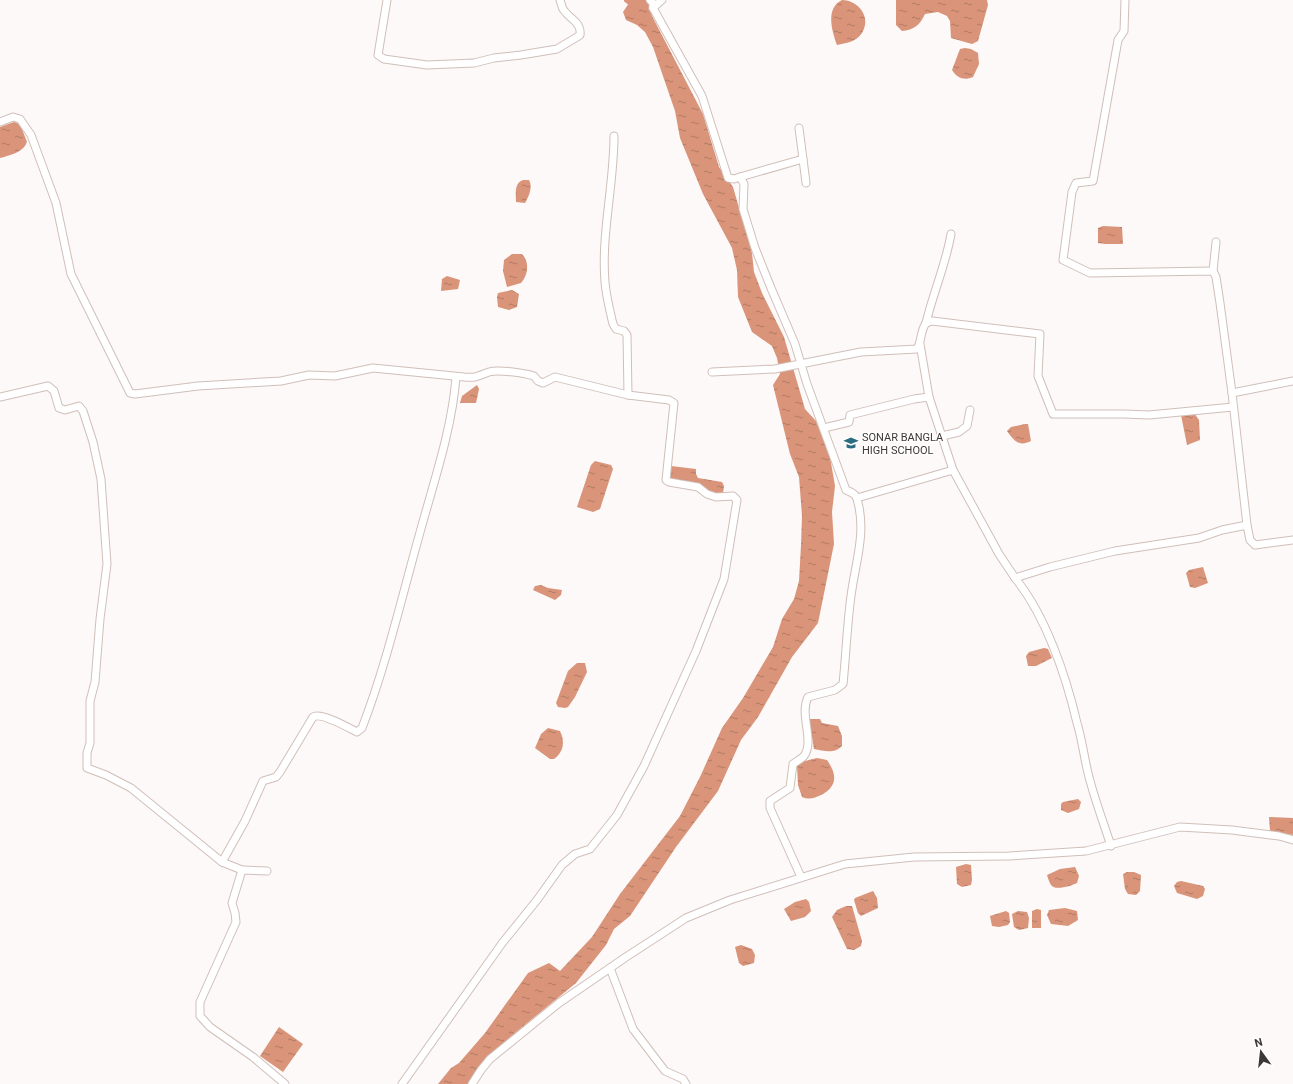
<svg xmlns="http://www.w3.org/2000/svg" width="1293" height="1084" font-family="Roboto,sans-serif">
<defs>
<pattern id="water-ripples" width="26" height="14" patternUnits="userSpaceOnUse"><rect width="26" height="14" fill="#d99479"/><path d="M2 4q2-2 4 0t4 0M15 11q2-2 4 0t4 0" fill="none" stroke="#b17a64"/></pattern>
</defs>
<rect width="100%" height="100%" fill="#fdf9f8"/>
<g fill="url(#water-ripples)">
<polygon points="631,0 652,0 650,9 652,16 703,114 719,167 733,187 752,253 754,272 762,293 784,337 805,409 816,421 830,457 835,486 832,512 834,544 818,623 792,657 758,717 741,740 718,791 676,847 630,916 614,929 606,945 576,983 509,1038 476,1072 469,1084 438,1084 451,1068 459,1063 485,1033 528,973 549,963 560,971 592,937 620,894 680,816 700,777 722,728 743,698 773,647 782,619 794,599 799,581 801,545 802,516 799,477 790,454 773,385 780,374 777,358 772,346 752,332 738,297 737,270 732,248 703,194 680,138 675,111 653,47 645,32 637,25 626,20 623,12"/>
<path d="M842 0C858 0 872 17 862 33 856 42 846 43 837 45 832 31 825 8 842 0Z"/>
<path d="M896 0H987L988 5 978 41 972 44 951 38 950 21 947 16 938 12 925 14C920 25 914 30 902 31L896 25Z"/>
<path d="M965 48 971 49 978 53 979 64 973 77C964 81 957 78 952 70L960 49Z"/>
<path d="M14 122 20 124 27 142C23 153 10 155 0 158V127Z"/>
<path d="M523 180H529C533 187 529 196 525 203L516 202C516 194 514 183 523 180Z"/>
<polygon points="1103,226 1122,227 1123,244 1105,244 1098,243 1098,228"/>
<path d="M512 254H522C530 262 528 275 521 283L507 287 503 271 504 260Z"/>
<polygon points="447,276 460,280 458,289 441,291 442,279"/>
<polygon points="512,290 519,294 517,307 509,310 498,307 497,297 498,293"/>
<polygon points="477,385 479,389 476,403 460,403 462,396"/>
<polygon points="1194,413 1199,420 1200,440 1187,445 1181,415"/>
<path d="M1025 424H1028L1031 441C1019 447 1014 441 1007 431L1011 427Z"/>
<polygon points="595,461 611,465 613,469 600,509 593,512 577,507 591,465"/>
<polygon points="671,466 696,469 696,474 698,478 722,482 724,486 723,493 718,495 669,479"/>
<polygon points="1203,567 1208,583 1195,588 1190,587 1186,573 1189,570"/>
<polygon points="541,585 548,588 562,590 561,595 555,600 533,590 535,586"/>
<polygon points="1044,648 1048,649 1052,658 1036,666 1028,666 1026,656 1029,652"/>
<polygon points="577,663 585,663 587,672 575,697 568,707 565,708 558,707 556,703 568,671"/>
<path d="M809 719H820L822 723 838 726 842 736V746C834 754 824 751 814 749Z"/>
<path d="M548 728 560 731C565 741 564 752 554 759H550L535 748 541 734Z"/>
<path d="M817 758 827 760C837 774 838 786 821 795 815 798 809 800 802 797L798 785 797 765 801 762Z"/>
<polygon points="1078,799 1081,802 1079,809 1068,813 1061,810 1061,804 1063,802"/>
<polygon points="1269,817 1293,818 1293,835 1270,831"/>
<polygon points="966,864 971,865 972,880 971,885 962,887 957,884 956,867"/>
<path d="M1075 867 1079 876 1077 883C1071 886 1055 891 1051 885 1049 882 1048 878 1047 875L1060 869Z"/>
<polygon points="1127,872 1134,872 1141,875 1140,891 1136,895 1128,894 1125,889 1123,874"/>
<polygon points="1181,881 1203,886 1205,889 1203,896 1197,899 1177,893 1174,886 1177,882"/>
<polygon points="873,891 877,898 878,908 861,916 858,913 854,900 855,898"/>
<polygon points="806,899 809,902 811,911 805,917 791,921 784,909 795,902"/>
<polygon points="846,906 852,906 862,941 861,946 854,950 847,949 832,917 837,910"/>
<polygon points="1065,908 1077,911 1078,920 1068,926 1051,924 1047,915 1049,910"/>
<polygon points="1037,909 1041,910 1041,928 1032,928 1032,911"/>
<polygon points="1006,911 1009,913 1010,922 1008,925 999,927 992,926 990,916"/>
<polygon points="1018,911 1027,912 1029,918 1028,928 1019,930 1014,927 1012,914"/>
<polygon points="741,945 752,949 755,955 754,963 743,966 739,963 735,947"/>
<polygon points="279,1027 303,1044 283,1072 260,1056"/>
</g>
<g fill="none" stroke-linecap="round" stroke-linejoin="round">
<polyline stroke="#d99479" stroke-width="6" points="627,0 636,7"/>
<defs>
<g id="minor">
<path d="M387 0 378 55 384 59 427 65 474 63 494 58 521 55 557 49 577 37 580 35C582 22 569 19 563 9 562 7 561 3 560 0"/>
<path d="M650 0 653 3V8L702 96 728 178 734 179 740 177 744 184 743 209 755 248 771 288 795 344 807 384 846 490C851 492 856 494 857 499 867 532 855 564 851 596 847 625 846 655 843 684L835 690 808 697C799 715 815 741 804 756 801 759 796 762 793 764L790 788 770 801V808L801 877"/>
<polyline points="1125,0 1124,31 1118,40 1093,181 1076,183 1072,192 1063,260 1090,273 1213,271 1216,277 1220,303 1232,393"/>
<polyline points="653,8 662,0"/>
<path d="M0 122 13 117 20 119 31 135 56 203 71 274 130 393 135 394 198 386 281 381 309 375 335 376 373 368 464 377C478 378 477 376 489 372 498 369 524 373 534 376L538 381 543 383 555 377 628 395 669 400 674 403 666 480 669 482 698 487 707 494 716 497 733 496 737 500 724 579 696 651 644 766 617 815 590 849 575 854 562 865 537 900 503 942 402 1084"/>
<polyline points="799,128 803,159"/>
<path d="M614 136C614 185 601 234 605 282 606 296 610 311 613 324L616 329 624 331 627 335 628 395"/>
<polyline points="740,177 803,159 806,183"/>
<polyline points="1213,271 1216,242"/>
<path d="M926 323C933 293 946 264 951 234"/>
<polyline points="920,344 929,397"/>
<path d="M712 372 775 369 861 352 917 349C922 341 920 331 926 323L932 321 1040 334 1038 376 1053 414H1124L1149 415 1233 407"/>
<polyline points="0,397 48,386 54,391 59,408 65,410 79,406 83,411 93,442 101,479 107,564 100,619 95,682 90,701 90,743 87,753 87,768 106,775 131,788 222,862 242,870 232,903 235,913 236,922 200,1002 200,1016 210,1027 253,1057 285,1084"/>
<polyline points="824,428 849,422 850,415 914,399 929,397 953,470"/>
<polyline points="942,436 959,432 967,426 970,410"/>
<polyline points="857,498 953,470 999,554 1015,578 1050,567 1115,551 1199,538 1222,530 1247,525 1232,393 1293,381"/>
<polyline points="1247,525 1250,540 1255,545 1293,540"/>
<path d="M1015 578C1046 616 1066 676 1077 723 1082 739 1084 757 1088 773 1094 798 1103 821 1111 846"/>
<path d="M222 862 245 821 263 781 276 777 280 772 313 717C321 712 349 728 357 732L362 728C386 666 401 600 419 536 433 484 452 430 456 377"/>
<polyline points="242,870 267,871"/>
<polyline points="610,968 633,1029 665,1071 683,1079 686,1084"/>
<polyline points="472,1084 481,1070 490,1059 559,1003 626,957 686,918 730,900 845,864 914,857 1009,856 1086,851 1180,827 1232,830 1279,836 1293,840"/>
</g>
</defs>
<use href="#minor" stroke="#d0bfb9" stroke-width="9"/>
<use href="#minor" stroke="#fff" stroke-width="7"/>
</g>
<defs>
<symbol id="school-bare" viewBox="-9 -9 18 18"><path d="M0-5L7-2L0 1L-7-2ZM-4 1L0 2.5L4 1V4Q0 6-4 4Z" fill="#2b6c80" stroke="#fff" stroke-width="2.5" paint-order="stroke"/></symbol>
</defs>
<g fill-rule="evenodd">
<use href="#school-bare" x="841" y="433" width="20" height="20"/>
</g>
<g text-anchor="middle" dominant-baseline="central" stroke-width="3" stroke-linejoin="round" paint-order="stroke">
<g font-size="11" fill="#3e3735" stroke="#fff" text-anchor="start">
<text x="862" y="437">SONAR BANGLA<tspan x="862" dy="13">HIGH SCHOOL</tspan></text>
</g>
</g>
<g transform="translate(1261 1052) rotate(345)" stroke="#ffffff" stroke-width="3" paint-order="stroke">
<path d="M0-3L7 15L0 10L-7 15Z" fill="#3e3735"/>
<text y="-6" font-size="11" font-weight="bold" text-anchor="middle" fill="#3e3735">N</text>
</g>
</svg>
